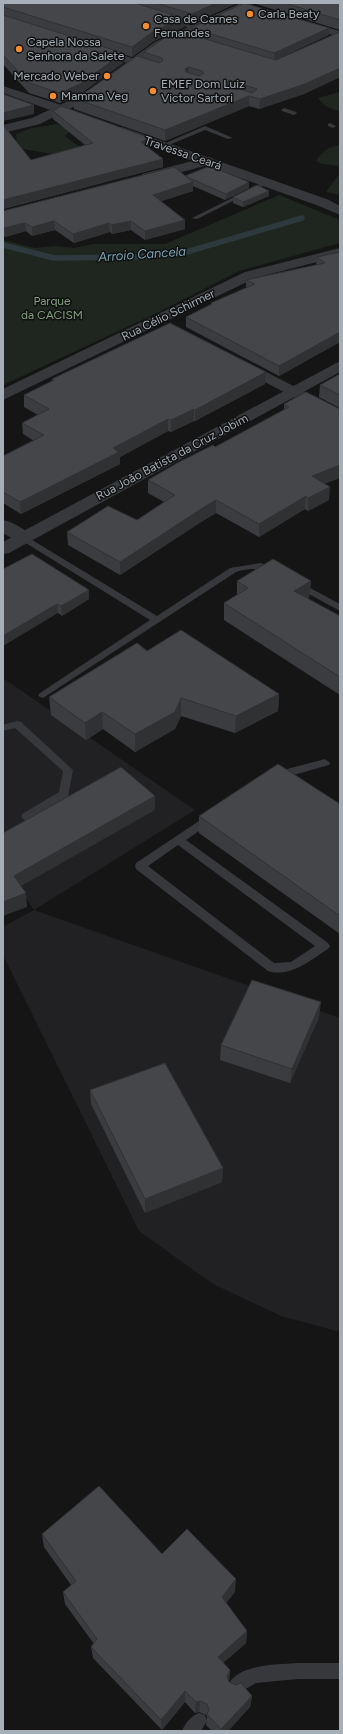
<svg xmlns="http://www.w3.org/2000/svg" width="343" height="1734" font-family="Figtree,sans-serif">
<rect width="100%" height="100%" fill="#151516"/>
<polygon fill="#212123" points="3,678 195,810 34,910 340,1018 340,1332 281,1316 213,1284 139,1231 3,955 3,927 34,910 3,864"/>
<g fill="#1f261f">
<polygon points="340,92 340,112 325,106 318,98"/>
<path d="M57 124 71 130 65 136 86 152C63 159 40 151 17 148L16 134 32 128Z"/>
<path d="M340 145V166L322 164 316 161C322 151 329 147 340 145Z"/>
<polygon points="340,173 340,195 326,192"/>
<polygon points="279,195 340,220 340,243 239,271 159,312 3,385 3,240 35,248 55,246 74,248 93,244 165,244"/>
</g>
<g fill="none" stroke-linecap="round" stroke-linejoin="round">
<polyline stroke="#2d393c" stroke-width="5.5" points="3,245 54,258 134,257 183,253 302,218"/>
<g fill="#36383b" fill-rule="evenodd">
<polygon points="169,19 173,19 196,27 193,29 169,21"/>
<polygon points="284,108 296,112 297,113 294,115 282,111 281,110"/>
<polygon points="330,123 336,126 333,128 328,126 328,124"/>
<polygon points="205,126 233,138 228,139 205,130 164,147 159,146"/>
<polygon points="266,181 271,182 197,219 192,218"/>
<path d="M24 535 157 616 230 568 260 563 273 567 280 571 275 574C258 569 254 567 236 572L43 698 40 697 38 695 40 693 150 620 21 540 20 538Z"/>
<polygon points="297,581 340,604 340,611 294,586 294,582"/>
<polygon points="17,721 21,722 73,770 68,797 26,821 21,817 22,814 59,792 63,771 15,728 3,731 3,725"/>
<polygon points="325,759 330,763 329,765 276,780 271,776 272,773"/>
<path d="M211 813 215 814 216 817 215 820 186 840 328 943 330 946 328 949C311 960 290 978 268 971L136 869 135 866 136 863ZM178 845 315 946 291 962 274 963 148 866Z"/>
<path d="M298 1663H340V1679H298L256 1683 235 1695 229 1693 227 1687C237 1663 276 1665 298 1663Z"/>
<path d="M199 1713 205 1715 207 1721 201 1731H182C185 1723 191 1716 199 1713Z"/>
</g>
<g fill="#36383b" fill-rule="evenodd">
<polygon points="301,20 340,31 340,37 297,25 296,23"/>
<polygon points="94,46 138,60 140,62 134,65 90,51 88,49"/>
<polygon points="3,86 64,106 66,109 60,113 56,112 3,93"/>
<polygon points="208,157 212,158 214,161 212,164 147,181 141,177 142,174"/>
<polygon points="340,248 340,256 255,278 3,400 3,389 245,272"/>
<polygon points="239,358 340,410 340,421 234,366 231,363 234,360"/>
<path d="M3 520C13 522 27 530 33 538L30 542C19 544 12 538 3 533Z"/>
</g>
<g fill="#36383b" fill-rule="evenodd">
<polygon points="241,3 255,3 163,46 89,99 40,124 3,133 3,125 32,118 81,95 155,42"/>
<polygon points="122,127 329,200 340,206 340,215 319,206 118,134 116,131"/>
<polygon points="340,361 340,372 9,553 3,554 3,542"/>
</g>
</g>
<g fill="#3a3c3f">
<polygon points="3,3 237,3 192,24 184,21 184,27 154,41 132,57 123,54 123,63 80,94 60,103 29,93 3,64"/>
<polygon points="256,3 340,3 340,30 256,4"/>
<polygon points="191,28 329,35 275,60 276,60 340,32 340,77 304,94 259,109 249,106 165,141 74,109 73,98 89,90 144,58 144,52 191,35"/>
<polygon points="53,111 150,147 149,147 163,167 3,209 3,126 31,160 85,145 53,119"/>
<polygon points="185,176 249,182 249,188 225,200 193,186 193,191 161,201 185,229 145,240 131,230 112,234 110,232 74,243 55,230 32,236 26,231 5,237 3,235 3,211"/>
<polygon points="269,191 269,196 243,207 233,203 233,197"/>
<polygon points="340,252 340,342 279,376 186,327 186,317 211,304 211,303 246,288 246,280 316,265 317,257"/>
<polygon points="266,372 265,384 195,421 194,421 171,432 168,431 120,457 120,464 21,514 3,503 3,456 34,441 23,434 22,423 38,415 24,407 24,395 52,381 52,379"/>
<polygon points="340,374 340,408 319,397 320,385"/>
<polygon points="306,392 325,484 329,500 308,511 305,509 259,537 216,513 201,522 120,575 68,545 67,532 137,520 164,502 148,493 148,480 215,447 284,410 284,404"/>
<polygon points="3,569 89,599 62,616"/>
<polygon points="237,581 311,581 309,598 308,599 340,616 340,695 224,620 224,603 237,595"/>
<polygon points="147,651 279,694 278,711 235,733 181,716 175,729 135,752 103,729 86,740 51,715 49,697"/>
<polygon points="340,804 340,934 199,833 199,816"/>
<polygon points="319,1017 290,1083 220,1060 221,1045"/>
<polygon points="90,1090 223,1168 222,1182 145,1213 91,1104"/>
<polygon points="42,1534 162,1554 235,1592 226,1603 247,1631 246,1643 223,1663 230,1670 229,1682 252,1696 250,1707 228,1731 212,1731 206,1725 207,1716 206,1715 199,1712 195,1713 185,1702 162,1730 93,1658 91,1647 94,1644 65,1604 63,1592 71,1585 44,1547"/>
</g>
<g fill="#303133">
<polygon points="216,3 237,3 192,24 192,14"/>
<polygon points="184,18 184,27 154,41 132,57 132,47 154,31"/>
<polygon points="329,28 329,35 274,60 274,53"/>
<polygon points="123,53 123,63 80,94 60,103 60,93"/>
<polygon points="189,67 188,77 184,79 185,69"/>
<polygon points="340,68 340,77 304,94 259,109 260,99"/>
<polygon points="249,96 249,106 165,141 165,130"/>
<polygon points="34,105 34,114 3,121 3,113"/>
<polygon points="150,138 150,147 142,150 141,142"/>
<polygon points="163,159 163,167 3,209 3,200"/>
<polygon points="193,182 193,191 153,204 153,195"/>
<polygon points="249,182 249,188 225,200 226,194"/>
<polygon points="269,191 269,196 243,207 243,202"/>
<polygon points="185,220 185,229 145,240 145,231"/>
<polygon points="54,221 55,230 32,236 32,227"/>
<polygon points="131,221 131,230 112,234 112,225"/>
<polygon points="25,223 26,231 5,237 4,228"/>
<polygon points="109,223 110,232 74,243 73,234"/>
<polygon points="340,332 340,342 279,376 279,366"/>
<polygon points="266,372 265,384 195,421 195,410"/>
<polygon points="194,409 194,421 171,432 171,420"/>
<polygon points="168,419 168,431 120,457 120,464 21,514 20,502 113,448"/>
<polygon points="340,465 340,478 311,489 312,476"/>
<polygon points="330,487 329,500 308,511 308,498"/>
<polygon points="306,496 305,509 259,537 259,524"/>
<polygon points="216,500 216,513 201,522 120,575 120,562 201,509"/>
<polygon points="311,581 309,598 292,608 294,591"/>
<polygon points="89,590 89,599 62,616 61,606"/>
<polygon points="57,604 58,613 3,646 3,636"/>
<polygon points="279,694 278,711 235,733 236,716"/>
<polygon points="181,698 181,716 175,729 135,752 135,734"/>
<polygon points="102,712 103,729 86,740 85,723"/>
<polygon points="155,796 155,810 16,889 14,876"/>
<polygon points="26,893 27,907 3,916 3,902"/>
<polygon points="321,1002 319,1017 290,1083 292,1069"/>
<polygon points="223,1168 222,1182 145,1213 145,1199"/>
<polygon points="236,1579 235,1592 221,1609 222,1597"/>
<polygon points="247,1631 246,1643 217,1668 218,1657"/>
<polygon points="230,1670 229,1682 227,1676"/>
<polygon points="185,1691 185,1702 162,1730 161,1720"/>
<polygon points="252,1696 250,1707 228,1731 221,1731 221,1729"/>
<polygon points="200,1701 199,1712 195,1713 196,1702"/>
</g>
<g fill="#444649" stroke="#303133" fill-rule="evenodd">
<polygon points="3,3 135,3 184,18 154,31 132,47 3,7"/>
<polygon points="156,3 216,3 192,14"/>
<polygon points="244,3 329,28 274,53 191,28"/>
<polygon points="285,3 340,3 340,20"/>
<polygon points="3,15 123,53 80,84 60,93 29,83 3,55"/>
<path d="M178 31 276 60 340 32V68L305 84 260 99 249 96 165 130 73 98 89 90 137 56 160 63 163 60 162 58 144 52 164 38ZM189 67 202 71 204 73 199 76 186 72 185 69ZM229 80 257 89 252 93 228 85 227 82Z"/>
<polygon points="3,94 34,105 3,113"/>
<polygon points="61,106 150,138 141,142 163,159 3,200 3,126 4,126 31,160 93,143 53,111"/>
<polygon points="210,166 249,182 226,194 187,177 185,176"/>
<polygon points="174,167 193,182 153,195 185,220 145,231 131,221 112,225 109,223 73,234 54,221 32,227 25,223 4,228 3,227 3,211"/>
<polygon points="257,185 269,191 243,202 233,197"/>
<polygon points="340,252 340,332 279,366 186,317 212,304 211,303 255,284 246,280 325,263 317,257"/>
<polygon points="170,323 266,372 195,410 194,409 171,420 168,419 113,448 119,452 20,502 3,492 3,456 44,435 22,423 49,409 24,395 54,380 52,379"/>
<polygon points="340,374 340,395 320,385"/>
<polygon points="306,392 340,409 340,429 339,429 340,430 340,465 312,476 330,487 308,498 306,496 259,524 216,500 201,509 120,562 67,532 108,506 137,520 175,495 148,480 179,462 213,445 215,447 289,407 284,404"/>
<polygon points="32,554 89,590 61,606 57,604 3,636 3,569"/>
<polygon points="273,559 311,581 294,591 340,616 340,677 224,603 248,588 237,581"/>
<polygon points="181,630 279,694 236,716 181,698 175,712 135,734 102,712 85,723 49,697 137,643 147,651"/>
<polygon points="278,764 340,804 340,916 199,816"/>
<polygon points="121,767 155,796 14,876 26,893 3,902 3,833"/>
<polygon points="252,980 321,1002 292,1069 221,1045"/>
<polygon points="165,1063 223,1168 145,1199 90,1090"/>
<polygon points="99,1486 162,1554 187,1529 236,1579 222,1597 247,1631 218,1657 230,1670 227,1676 229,1682 236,1685 241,1683 252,1696 221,1729 207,1714 209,1710 207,1704 200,1701 196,1702 185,1691 161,1720 91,1647 97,1639 63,1592 76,1581 42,1534"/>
</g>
<g fill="#f38b30" stroke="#101011" stroke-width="1.5">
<circle cx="250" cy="14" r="4"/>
<circle cx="146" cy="26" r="4"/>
<circle cx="19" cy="49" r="4"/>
<circle cx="107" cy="76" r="4"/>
<circle cx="153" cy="91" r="4"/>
<circle cx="53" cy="96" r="4"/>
</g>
<g text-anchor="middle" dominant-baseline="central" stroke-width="3" stroke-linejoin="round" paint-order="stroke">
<g font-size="12" fill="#a6afb7" stroke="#101011" text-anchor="start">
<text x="258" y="14">Carla Beaty</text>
<text x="154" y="19">Casa de Carnes<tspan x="154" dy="14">Fernandes</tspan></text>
<text x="27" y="42">Capela Nossa<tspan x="27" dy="14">Senhora da Salete</tspan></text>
<text x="99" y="76" text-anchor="end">Mercado Weber</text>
<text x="161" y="84">EMEF Dom Luiz<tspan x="161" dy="14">Victor Sartori</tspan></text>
<text x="61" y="96">Mamma Veg</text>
</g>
<g font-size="12" fill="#a6afb7" stroke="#101011">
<text transform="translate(183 153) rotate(19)">Travessa Ceará</text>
<text transform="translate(168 315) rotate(-26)">Rua Célio Schirmer</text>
<text transform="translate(172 457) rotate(-28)">Rua João Batista da Cruz Jobim</text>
</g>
<g font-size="12" fill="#82a27d" stroke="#101011">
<text x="52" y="301">Parque<tspan x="52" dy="14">da CACISM</tspan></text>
</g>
<g font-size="13" font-style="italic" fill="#7da4b2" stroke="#101011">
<text transform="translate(142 254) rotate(-4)">Arroio Cancela</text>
</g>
</g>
<rect width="343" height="1734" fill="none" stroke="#a6afb7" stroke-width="8"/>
</svg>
